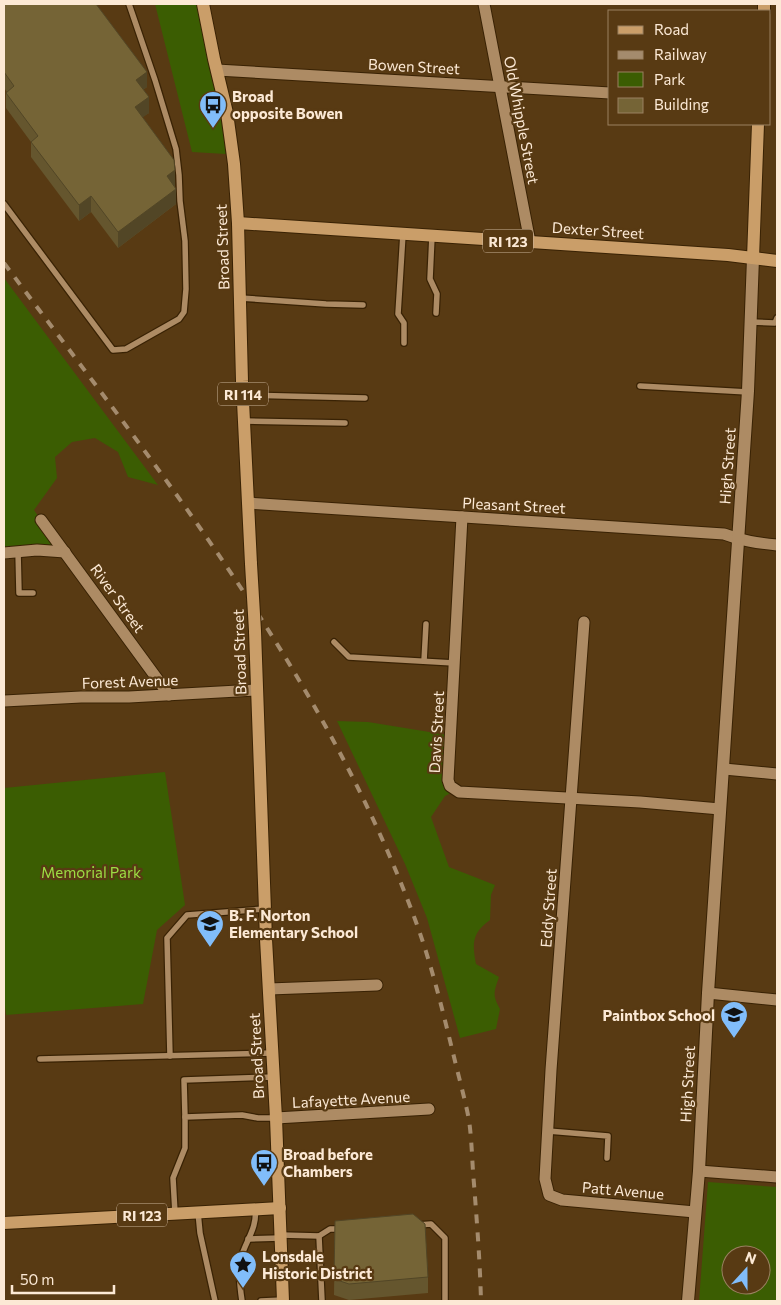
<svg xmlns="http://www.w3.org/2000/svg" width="781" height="1305" font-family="Commissioner,sans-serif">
<rect width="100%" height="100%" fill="#583a13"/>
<g fill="#3b5d02" fill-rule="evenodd">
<polygon points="155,4 199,4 215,76 227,150 226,154 192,152"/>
<polygon points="4,278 158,485 128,477 118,452 95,438 72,442 55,457 57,478 34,510 58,546 4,553"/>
<path d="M337 721 368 722 448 735 453 792 445 796 431 817 449 867 495 885 491 895 490 920C472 933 472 943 476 964L499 977C494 992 492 995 500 1009L496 1029 460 1038 427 918 405 864Z"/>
<polygon points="165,772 185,905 157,930 143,1004 6,1015 4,998 4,788"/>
<path d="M708 1182 777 1187V1301H699ZM731 1255H761V1285H731Z"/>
</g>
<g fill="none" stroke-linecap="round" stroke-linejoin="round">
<defs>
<g id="lane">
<polyline points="4,204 113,350 126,349 179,319 184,312 186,289 185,241 180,201 179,175 176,149 155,80 129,4"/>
<polyline points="403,234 398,314 404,323 404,343"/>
<polyline points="432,236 430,279 437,294 436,313"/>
<polyline points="240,298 326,304 363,305"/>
<polyline points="751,322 775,323 777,318"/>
<polyline points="640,386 748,392"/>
<polyline points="243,395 365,398"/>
<polyline points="244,421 345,423"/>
<polyline points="18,551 19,593 33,593"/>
<polyline points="334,642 349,657 454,663"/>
<polyline points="424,661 426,624"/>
<polyline points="170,1056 167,938 187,915 265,909"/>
<polyline points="40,1059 273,1053"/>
<polyline points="185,1117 184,1080 274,1077"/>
<polyline points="548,1131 608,1136 607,1158"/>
<polyline points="198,1212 200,1233 215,1301"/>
<polyline points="175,1213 173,1178 185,1148 185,1117 242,1115 258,1118 276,1118"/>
<polyline points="418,1225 431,1224 445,1238 445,1301"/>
<polyline points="281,1235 319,1236 330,1229 342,1229"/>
<polyline points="319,1236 322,1301"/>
<polyline points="248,1239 281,1238"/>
<path d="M242 1301C240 1288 238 1271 241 1258 245 1242 258 1227 255 1209"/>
<polyline points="261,1301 283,1300"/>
</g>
<g id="street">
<polyline points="484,4 530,242"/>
<polyline points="217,70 610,93"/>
<path d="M248 503 724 534C742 541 758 543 777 545"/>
<polyline points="462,517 448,780 450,786 459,792 640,802 720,809"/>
<polyline points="41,520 169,695"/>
<polyline points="4,553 37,550 65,552"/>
<polyline points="584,622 551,1070 545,1179 549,1195 562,1200 695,1212"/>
<polyline points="4,701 81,697 129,697 256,690"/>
<polyline points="724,769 777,774"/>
<polyline points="269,989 377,985"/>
<polyline points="708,993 777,1000"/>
<polyline points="276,1118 429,1109"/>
<polyline points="699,1171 777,1177"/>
</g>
<polyline id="secondary" points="688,1301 699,1171 708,993 748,391 753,258"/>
<g id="primary">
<polyline points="203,4 214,59 227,113 234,164 238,223 242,381 251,564"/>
<polyline points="764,11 764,4"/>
<polyline points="238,223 591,246 728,255 777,261"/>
<polyline points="753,258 758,124"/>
<polyline points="255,631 266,939 276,1118 283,1301"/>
<polyline points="4,1223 280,1208"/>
</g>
</defs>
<use href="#lane" stroke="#392204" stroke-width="8"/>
<use href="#street" stroke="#392204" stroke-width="13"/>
<use href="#secondary" stroke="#392204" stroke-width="14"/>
<use href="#primary" stroke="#392204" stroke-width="14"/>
<use href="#lane" stroke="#ad8b64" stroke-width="5.5"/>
<use href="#street" stroke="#ad8b64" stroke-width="11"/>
<use href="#secondary" stroke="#ad8b64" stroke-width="12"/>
<use href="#primary" stroke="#ca9e69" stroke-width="12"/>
<path stroke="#a48b6d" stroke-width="4" stroke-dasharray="9 9" stroke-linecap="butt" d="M4 263C159 471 325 674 416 922 432 966 443 1012 454 1057 459 1078 465 1099 469 1120 472 1141 472 1163 474 1184 477 1223 480 1262 481 1301"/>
<defs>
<polyline id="primary-bridge" points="251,564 255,631"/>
</defs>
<use href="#primary-bridge" stroke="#392204" stroke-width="14" stroke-linecap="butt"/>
<use href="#primary-bridge" stroke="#ca9e69" stroke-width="12"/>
</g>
<g fill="#65562e">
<polygon points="4,4 147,87 143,90 149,113 142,117 175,186 176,204 118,248 91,212 79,221 31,157 31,142 6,108 6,93 7,92 4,88"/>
<polygon points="335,1221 428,1277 428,1293 349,1300 334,1295"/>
</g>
<g fill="#524626">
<polygon points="147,72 147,87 136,95 136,80"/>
<polygon points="149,97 149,113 135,123 135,107"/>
<polygon points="175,170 175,186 167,191 167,176"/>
<polygon points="176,189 176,204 118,248 118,232"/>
<polygon points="91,196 91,212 79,221 79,205"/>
</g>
<g fill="#756436" stroke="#524626">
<polygon points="4,4 96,4 147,72 136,80 149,97 135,107 174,160 175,170 167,176 176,189 118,232 91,196 79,205 31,142 38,136 6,93 14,86 4,72"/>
<polygon points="413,1214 425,1224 428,1277 349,1284 334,1279 335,1221"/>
</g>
<defs>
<symbol id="bus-pin" viewBox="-11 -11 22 30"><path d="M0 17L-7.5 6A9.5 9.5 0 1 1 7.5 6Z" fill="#81bdfa" stroke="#583a13"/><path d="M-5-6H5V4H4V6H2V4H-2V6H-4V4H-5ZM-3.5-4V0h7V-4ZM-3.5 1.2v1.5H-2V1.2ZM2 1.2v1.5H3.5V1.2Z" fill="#111"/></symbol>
<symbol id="school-pin" viewBox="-11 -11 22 30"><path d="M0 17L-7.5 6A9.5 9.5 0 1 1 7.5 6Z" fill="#81bdfa" stroke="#583a13"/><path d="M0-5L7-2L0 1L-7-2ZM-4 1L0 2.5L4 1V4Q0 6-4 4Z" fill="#111"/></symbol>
<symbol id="sight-pin" viewBox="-11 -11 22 30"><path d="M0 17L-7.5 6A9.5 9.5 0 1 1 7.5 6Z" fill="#81bdfa" stroke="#583a13"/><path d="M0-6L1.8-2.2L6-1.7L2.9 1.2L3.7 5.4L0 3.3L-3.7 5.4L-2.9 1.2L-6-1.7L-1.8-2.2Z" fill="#111"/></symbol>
</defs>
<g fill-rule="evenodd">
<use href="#bus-pin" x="197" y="89" width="32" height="43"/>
<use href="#school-pin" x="194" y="908" width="32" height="43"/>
<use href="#school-pin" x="718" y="999" width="32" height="43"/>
<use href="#bus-pin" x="248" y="1147" width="32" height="43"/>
<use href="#sight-pin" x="227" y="1249" width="32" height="43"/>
</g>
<g text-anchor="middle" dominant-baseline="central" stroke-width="4.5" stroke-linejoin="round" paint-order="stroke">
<g fill="#583a13" stroke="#cbb49b" stroke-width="1">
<rect x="483" y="229.5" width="50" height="23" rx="4"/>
<rect x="218" y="382.5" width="50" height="23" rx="4"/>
<rect x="117" y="1203.5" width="50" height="23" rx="4"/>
</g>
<g font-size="14" font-weight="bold" fill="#fce9d5">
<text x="508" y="241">RI 123</text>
<text x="243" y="394">RI 114</text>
<text x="142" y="1215">RI 123</text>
</g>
<g font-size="15" fill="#fce9d5" stroke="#583a13">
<text transform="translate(414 66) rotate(3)">Bowen Street</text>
<text transform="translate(522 120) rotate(79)">Old Whipple Street</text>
<text transform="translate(598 230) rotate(4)">Dexter Street</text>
<text transform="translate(222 247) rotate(-92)">Broad Street</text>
<text transform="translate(727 466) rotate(-86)">High Street</text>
<text transform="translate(514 505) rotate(3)">Pleasant Street</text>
<text transform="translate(118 598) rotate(54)">River Street</text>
<text transform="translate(239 652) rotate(-92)">Broad Street</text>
<text transform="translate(130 681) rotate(-2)">Forest Avenue</text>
<text transform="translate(436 732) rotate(-87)">Davis Street</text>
<text transform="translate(548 908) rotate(-86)">Eddy Street</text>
<text transform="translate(256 1056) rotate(-93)">Broad Street</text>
<text transform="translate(687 1084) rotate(-87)">High Street</text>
<text transform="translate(351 1099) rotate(-3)">Lafayette Avenue</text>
<text transform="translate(623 1190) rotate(5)">Patt Avenue</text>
</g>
<g font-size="15" font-weight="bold" fill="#fce9d5" stroke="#583a13" text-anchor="start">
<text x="232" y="96">Broad<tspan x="232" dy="17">opposite Bowen</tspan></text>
<text x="229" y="915">B. F. Norton<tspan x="229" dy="17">Elementary School</tspan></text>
<text x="715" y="1015" text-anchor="end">Paintbox School</text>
<text x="283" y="1154">Broad before<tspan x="283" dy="17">Chambers</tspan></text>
<text x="262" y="1256">Lonsdale<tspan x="262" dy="17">Historic District</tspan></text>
</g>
<g font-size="15" fill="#9cde44" stroke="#583a13">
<text x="91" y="872">Memorial Park</text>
</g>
</g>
<rect width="781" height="1305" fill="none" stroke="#fce9d5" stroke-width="10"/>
<rect x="608" y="10" width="162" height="115" fill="#583a13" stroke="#9a8061"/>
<rect x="618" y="26" width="25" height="8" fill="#ca9e69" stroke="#9a8061"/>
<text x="654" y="35" font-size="15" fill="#fce9d5">Road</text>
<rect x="618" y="51" width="25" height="8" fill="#a48b6d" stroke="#9a8061"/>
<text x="654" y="60" font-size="15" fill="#fce9d5">Railway</text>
<rect x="618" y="72" width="25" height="15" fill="#3b5d02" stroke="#9a8061"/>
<text x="654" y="85" font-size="15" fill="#fce9d5">Park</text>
<rect x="618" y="98" width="25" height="15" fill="#756436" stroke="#9a8061"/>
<text x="654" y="110" font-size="15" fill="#fce9d5">Building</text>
<g transform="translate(746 1270) rotate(21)"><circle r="24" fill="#583a13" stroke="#9a8061"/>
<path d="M0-4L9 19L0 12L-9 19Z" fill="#81bdfa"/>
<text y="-8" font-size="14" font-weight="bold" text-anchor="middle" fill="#fce9d5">N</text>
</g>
<path d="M12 1285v8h102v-8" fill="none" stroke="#fce9d5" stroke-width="2.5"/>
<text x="20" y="1285" font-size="15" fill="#fce9d5" stroke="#583a13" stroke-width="4" paint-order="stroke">50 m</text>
</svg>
